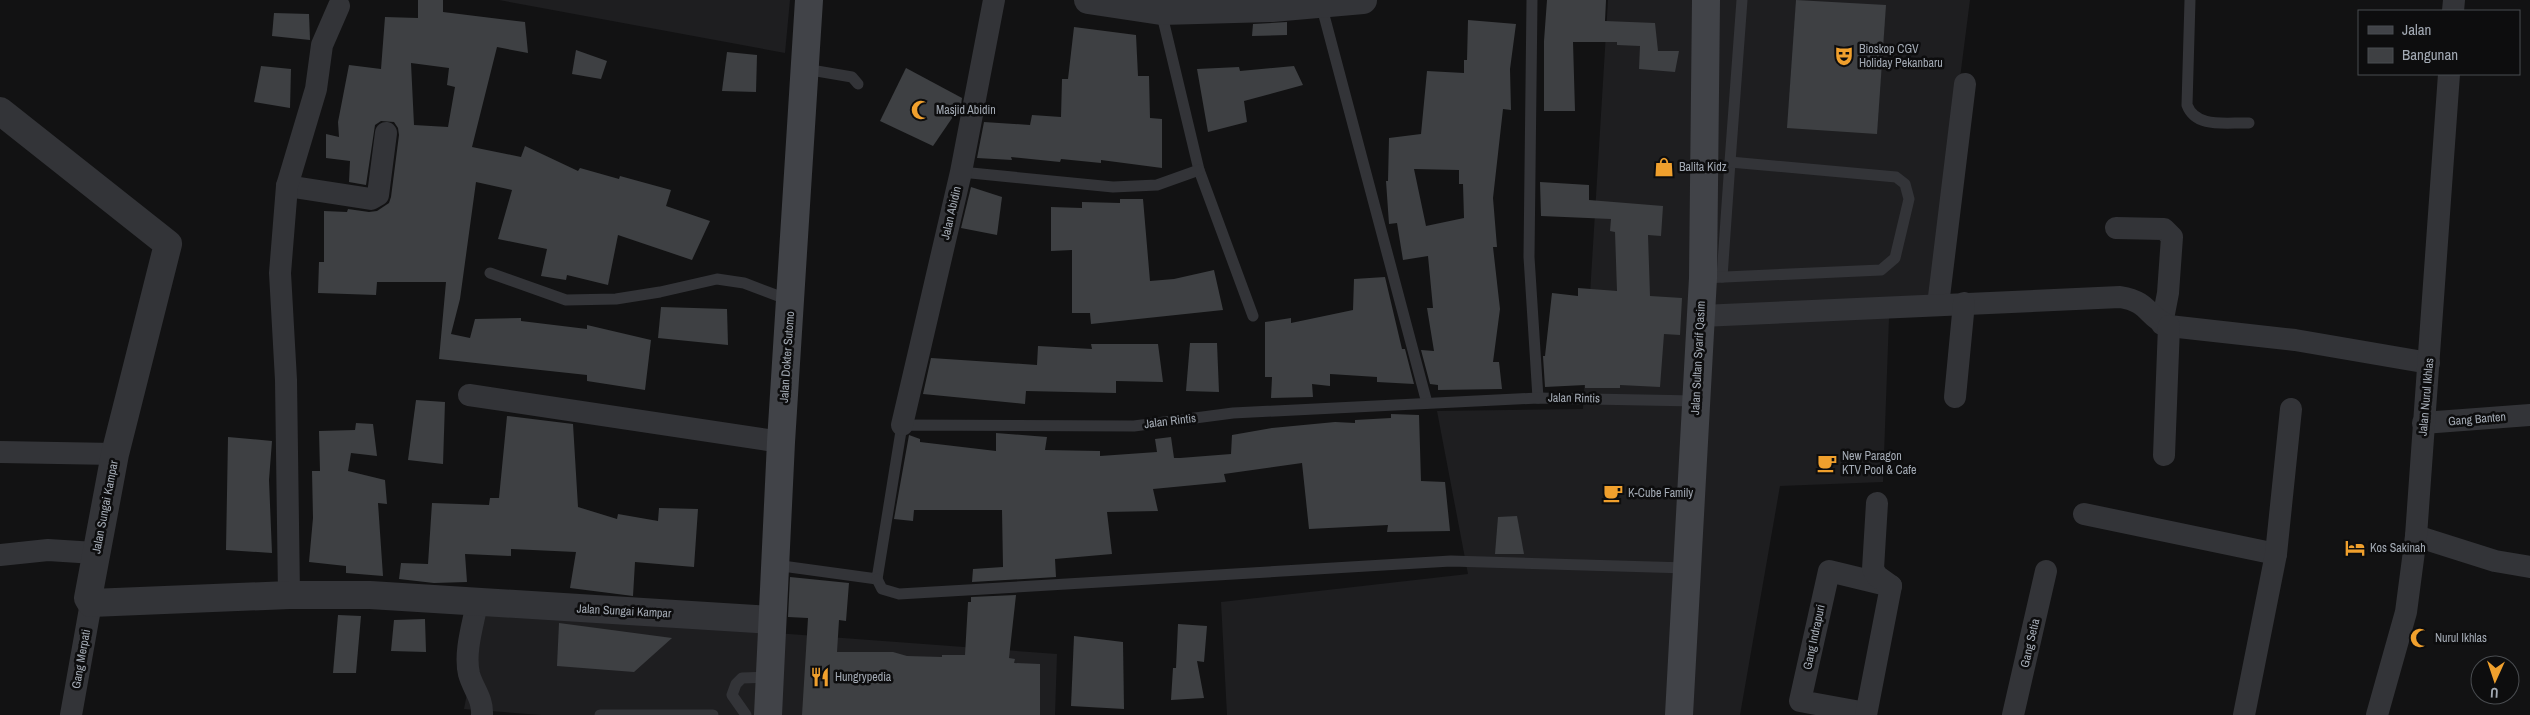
<svg xmlns="http://www.w3.org/2000/svg" width="2530" height="715" font-family="'Archivo Narrow',sans-serif">
<rect width="100%" height="100%" fill="#121213"/>
<g fill="#1e1e20">
<polygon points="499,0 790,0 785,53"/>
<polygon points="1608,0 1970,0 1930,312 1889,318 1883,482 1780,486 1740,715 1227,715 1221,602 1468,574 1437,411 1583,409"/>
<polygon points="483,611 1057,654 1055,715 541,715 464,709"/>
</g>
<g fill="#3e4043" fill-rule="evenodd">
<path d="M418 0H443V12L525 22 528 53 497 47 472 147 521 157 525 146 578 171 580 168 619 179 620 176 671 190 666 206 710 221 692 260 618 235 608 285 567 275 566 280 541 276 547 249 498 239 512 190 476 182 460 299 451 334 470 338 475 319 521 318V321L587 329V325L651 340 645 390 587 381V375L439 359 446 282H377L376 295 318 293 319 262H324V211L347 212 348 209 369 212 377 211 389 203 391 197 399 135 398 128 394 122 381 121 375 125 366 185 349 182 350 161 326 158V134L339 137 338 122 349 65 381 69 385 17 418 18ZM411 63 449 68 447 85 455 87 448 127 414 125Z"/>
<polygon points="1547,0 1606,0 1605,21 1655,23 1658,51 1679,51 1675,72 1639,69 1640,46 1617,45 1617,42 1573,42 1575,111 1544,111 1544,41"/>
<polygon points="1796,0 1886,5 1877,134 1787,128"/>
<polygon points="274,13 309,14 310,40 272,36"/>
<path d="M1468 20 1516 24 1510 69 1511 110 1503 109 1493 198 1497 247H1493L1500 309 1493 362H1499L1502 389 1438 390V385L1430 384 1421 350 1434 351 1427 308H1433L1428 256 1403 260 1397 223 1389 224 1386 181H1388L1389 138 1421 134 1427 71 1464 73V60H1467ZM1414 169 1459 170V184H1463L1464 218 1426 226Z"/>
<polygon points="1287,22 1287,35 1252,36 1253,24"/>
<polygon points="1074,27 1136,35 1138,76 1149,76 1150,118 1162,119 1162,168 1101,160 1101,163 1061,159 1060,162 1011,157 1012,160 977,158 984,122 1030,125 1032,115 1061,117 1062,79 1068,79"/>
<polygon points="576,50 607,61 601,79 572,74"/>
<polygon points="727,52 757,55 756,92 722,91"/>
<polygon points="261,66 291,69 290,108 254,102"/>
<polygon points="1294,66 1303,85 1244,101 1247,122 1208,132 1197,69 1239,67 1240,71"/>
<polygon points="906,68 962,98 961,105 933,146 880,121"/>
<polygon points="1540,182 1589,185 1589,200 1663,206 1661,236 1648,235 1650,296 1682,298 1680,335 1664,334 1660,387 1620,385 1620,388 1585,388 1585,385 1545,387 1543,356 1545,356 1552,293 1578,296 1578,288 1617,291 1615,232 1610,231 1611,219 1541,216"/>
<polygon points="971,187 1002,197 997,235 961,228"/>
<polygon points="1120,199 1143,199 1150,281 1174,279 1214,270 1223,310 1091,324 1090,313 1072,313 1072,250 1051,251 1051,207 1082,208 1082,202 1120,203"/>
<polygon points="1385,277 1402,349 1405,349 1414,384 1377,382 1377,377 1330,374 1330,386 1312,384 1313,397 1271,398 1272,377 1265,377 1265,322 1291,318 1291,323 1353,310 1354,279"/>
<polygon points="661,307 727,309 728,345 658,338"/>
<polygon points="1190,343 1217,343 1219,392 1186,391"/>
<polygon points="1091,344 1158,344 1163,382 1116,381 1116,393 1026,391 1025,404 923,394 931,358 1037,365 1038,346 1092,349"/>
<polygon points="416,400 445,402 443,464 408,460"/>
<polygon points="1391,414 1419,415 1421,481 1445,482 1450,531 1387,532 1388,525 1309,529 1302,463 1224,474 1226,482 1153,489 1158,511 1107,512 1112,554 1055,559 1056,577 972,582 973,569 1003,567 1002,510 914,510 913,521 894,519 909,435 920,439 920,442 996,451 996,433 1047,437 1045,450 1100,451 1100,456 1157,452 1155,439 1171,437 1174,458 1180,458 1231,454 1232,435 1272,428 1335,422 1355,423 1355,420 1391,418"/>
<polygon points="507,416 573,424 578,507 617,519 618,514 658,521 659,508 698,509 694,567 635,562 633,596 570,588 576,552 511,549 511,556 465,554 467,582 434,583 399,579 401,563 428,564 432,503 489,505 490,498 499,498"/>
<polygon points="356,423 373,424 377,456 351,453 348,471 385,480 387,504 378,503 383,576 346,573 346,566 309,562 313,518 312,471 320,471 319,431 355,430"/>
<polygon points="228,437 272,441 269,480 272,553 226,550"/>
<polygon points="1517,516 1524,554 1495,554 1498,517"/>
<polygon points="790,577 849,583 846,621 839,620 837,652 893,652 907,656 942,657 942,655 965,655 968,602 971,602 971,597 1016,595 1009,658 1015,659 1014,663 1040,664 1040,715 802,715 808,618 788,617"/>
<polygon points="338,615 361,616 356,673 333,673"/>
<polygon points="425,619 426,652 391,651 394,620"/>
<polygon points="559,623 672,638 634,672 557,666"/>
<polygon points="1178,624 1207,626 1204,662 1197,661 1204,698 1171,700 1173,668 1176,668"/>
<polygon points="1074,636 1123,642 1124,709 1071,706"/>
</g>
<g fill="none" stroke-linecap="round" stroke-linejoin="round">
<g stroke="#333438" stroke-width="11">
<polyline points="1532,0 1529,257 1538,398"/>
<path d="M2190 0 2187 105C2196 129 2227 122 2249 123"/>
<polyline points="1321,4 1427,403"/>
<polyline points="1161,11 1199,170 1253,316"/>
<polyline points="805,69 852,77 858,84"/>
<polyline points="961,172 1113,187 1157,185 1199,170"/>
<polyline points="490,273 566,300 616,299 660,292 717,279 744,283 789,300"/>
<polyline points="1722,277 1730,162"/>
<polyline points="1703,278 1881,270 1895,258 1909,199 1905,184 1896,177 1730,162 1742,0"/>
<polyline points="775,565 877,579 902,425 1134,426 1233,413 1538,398 1696,401"/>
<polyline points="877,579 882,589 899,594 1451,561 1687,568"/>
<polyline points="600,715 713,715"/>
<polyline points="746,715 732,695 736,684 742,678 770,677"/>
</g>
<g stroke="#333438" stroke-width="22">
<polyline points="2453,11 2454,0"/>
<polyline points="287,186 371,199 378,195 386,133"/>
<polyline points="2116,228 2164,229 2172,237 2168,293 2162,324"/>
<polyline points="1938,305 1965,84"/>
<path d="M1701 316 2120 297C2151 302 2146 317 2169 326L2295 340 2429 363"/>
<polyline points="469,395 781,442"/>
<polyline points="1955,397 1964,303"/>
<polyline points="2423,423 2530,415"/>
<polyline points="902,425 961,172 994,0"/>
<polyline points="0,452 115,454"/>
<polyline points="2164,455 2169,326"/>
<polyline points="2084,514 2276,554"/>
<polyline points="2416,536 2495,561 2530,567"/>
<polyline points="0,555 48,550 95,553"/>
<polyline points="289,595 286,380 280,273 287,186 316,89 322,45 339,6"/>
<path d="M477 603C473 625 464 652 469 674 473 689 483 698 482 715"/>
<polyline points="1866,713 1800,701 1829,571 1891,586"/>
<polyline points="71,715 91,603"/>
<polyline points="1866,715 1891,586 1877,576 1873,569 1877,503"/>
<polyline points="2013,715 2046,571"/>
<polyline points="2244,715 2276,554 2291,409"/>
<polyline points="2377,715 2406,612 2416,536 2449,74"/>
</g>
<g stroke="#333438" stroke-width="28">
<polyline points="1088,0 1161,11 1272,8 1363,0"/>
<polyline points="0,111 168,244 115,454 88,598 91,603 289,595 370,595 772,620"/>
</g>
<g stroke="#414348" stroke-width="28">
<polyline points="768,715 781,442 809,0"/>
<polyline points="1679,715 1703,278 1706,0"/>
</g>
</g>
<defs>
<symbol id="theatre-bare" viewBox="-9 -9 18 18"><path d="M-5-5.5Q0-4 5-5.5V0Q5 5 0 6Q-5 5-5 0ZM-3.3-2.5H-1v1.5H-3.3ZM1-2.5H3.3v1.5H1ZM-2.8 1Q0 5.5 2.8 1Z" fill="#f0a02d" stroke="#0d0d0e" stroke-width="2.5" paint-order="stroke"/></symbol>
<symbol id="mosque-bare" viewBox="-9 -9 18 18"><path d="M3.5-4.9A6 6 0 1 0 3.5 4.9A5 5 0 1 1 3.5-4.9Z" fill="#f0a02d" stroke="#0d0d0e" stroke-width="2.5" paint-order="stroke"/></symbol>
<symbol id="shop-bare" viewBox="-9 -9 18 18"><path d="M-5-2.5h2.3a2.7 3.5 0 0 1 5.4 0H5L5.5 6h-11ZM-1.5-2.5h3a1.5 2.3 0 0 0-3 0Z" fill="#f0a02d" stroke="#0d0d0e" stroke-width="2.5" paint-order="stroke"/></symbol>
<symbol id="cafe-bare" viewBox="-9 -9 18 18"><path d="M-5.5-4.5H6V0H3Q3 3.5 0 3.5H-2.5Q-5.5 3.5-5.5 0ZM3-3.2v2h1.7v-2ZM-6 4.5H4V6H-6Z" fill="#f0a02d" stroke="#0d0d0e" stroke-width="2.5" paint-order="stroke"/></symbol>
<symbol id="hotel-bare" viewBox="-9 -9 18 18"><path d="M-6-4.5h1.5V1H6V5H4.5V3h-9V5H-6ZM-4 0a1.8 1.8 0 1 1 3.6 0ZM.5 0V-2.5h3Q6-2.5 6 0Z" fill="#f0a02d" stroke="#0d0d0e" stroke-width="2.5" paint-order="stroke"/></symbol>
<symbol id="restaurant-bare" viewBox="-9 -9 18 18"><path d="M-5-6h1v4h1v-4h1v4h1v-4h1v5L-1.5 .5V6h-2V.5L-5-1ZM5-6V6H3V1.5H1.5Q1.5-4 5-6Z" fill="#f0a02d" stroke="#0d0d0e" stroke-width="2.5" paint-order="stroke"/></symbol>
</defs>
<g fill-rule="evenodd">
<use href="#theatre-bare" x="1830" y="42" width="28" height="28"/>
<use href="#mosque-bare" x="907" y="96" width="28" height="28"/>
<use href="#shop-bare" x="1650" y="153" width="28" height="28"/>
<use href="#cafe-bare" x="1813" y="449" width="28" height="28"/>
<use href="#cafe-bare" x="1599" y="479" width="28" height="28"/>
<use href="#hotel-bare" x="2341" y="534" width="28" height="28"/>
<use href="#mosque-bare" x="2406" y="624" width="28" height="28"/>
<use href="#restaurant-bare" x="806" y="663" width="28" height="28"/>
</g>
<g text-anchor="middle" dominant-baseline="central" stroke-width="5" stroke-linejoin="round" paint-order="stroke">
<g font-size="12" fill="#a3aab4" stroke="#0d0d0e" text-anchor="start">
<text x="1859" y="49">Bioskop CGV<tspan x="1859" dy="14">Holiday Pekanbaru</tspan></text>
<text x="936" y="110">Masjid Abidin</text>
<text x="1679" y="167">Balita Kidz</text>
<text x="1842" y="456">New Paragon<tspan x="1842" dy="14">KTV Pool &amp; Cafe</tspan></text>
<text x="1628" y="493">K-Cube Family</text>
<text x="2370" y="548">Kos Sakinah</text>
<text x="2435" y="638">Nurul Ikhlas</text>
<text x="835" y="677">Hungrypedia</text>
</g>
<g font-size="12" fill="#a3aab4" stroke="#0d0d0e">
<text transform="translate(951 213) rotate(-77)">Jalan Abidin</text>
<text transform="translate(787 357) rotate(-86)">Jalan Dokter Sutomo</text>
<text transform="translate(1698 358) rotate(-87)">Jalan Sultan Syarif Qasim</text>
<text transform="translate(2426 397) rotate(-85)">Jalan Nurul Ikhlas</text>
<text transform="translate(1574 398) rotate(1)">Jalan Rintis</text>
<text transform="translate(2477 419) rotate(-5)">Gang Banten</text>
<text transform="translate(1170 421) rotate(-7)">Jalan Rintis</text>
<text transform="translate(105 507) rotate(-79)">Jalan Sungai Kampar</text>
<text transform="translate(624 611) rotate(3)">Jalan Sungai Kampar</text>
<text transform="translate(1814 637) rotate(-78)">Gang Indrapuri</text>
<text transform="translate(2030 643) rotate(-77)">Gang Setia</text>
<text transform="translate(81 659) rotate(-80)">Gang Merpati</text>
</g>
</g>
<rect x="2358" y="10" width="162" height="65" fill="#0d0d0e" stroke="#494c50"/>
<rect x="2368" y="26" width="25" height="8" fill="#414348" stroke="#494c50"/>
<text x="2402" y="35" font-size="15" fill="#a3aab4">Jalan</text>
<rect x="2368" y="48" width="25" height="15" fill="#3e4043" stroke="#494c50"/>
<text x="2402" y="60" font-size="15" fill="#a3aab4">Bangunan</text>
<g transform="translate(2495 680) rotate(183)"><circle r="24" fill="#0d0d0e" stroke="#494c50"/>
<path d="M0-4L9 19L0 12L-9 19Z" fill="#f0a02d"/>
<text y="-8" font-size="14" font-weight="bold" text-anchor="middle" fill="#a3aab4">U</text>
</g>
</svg>
